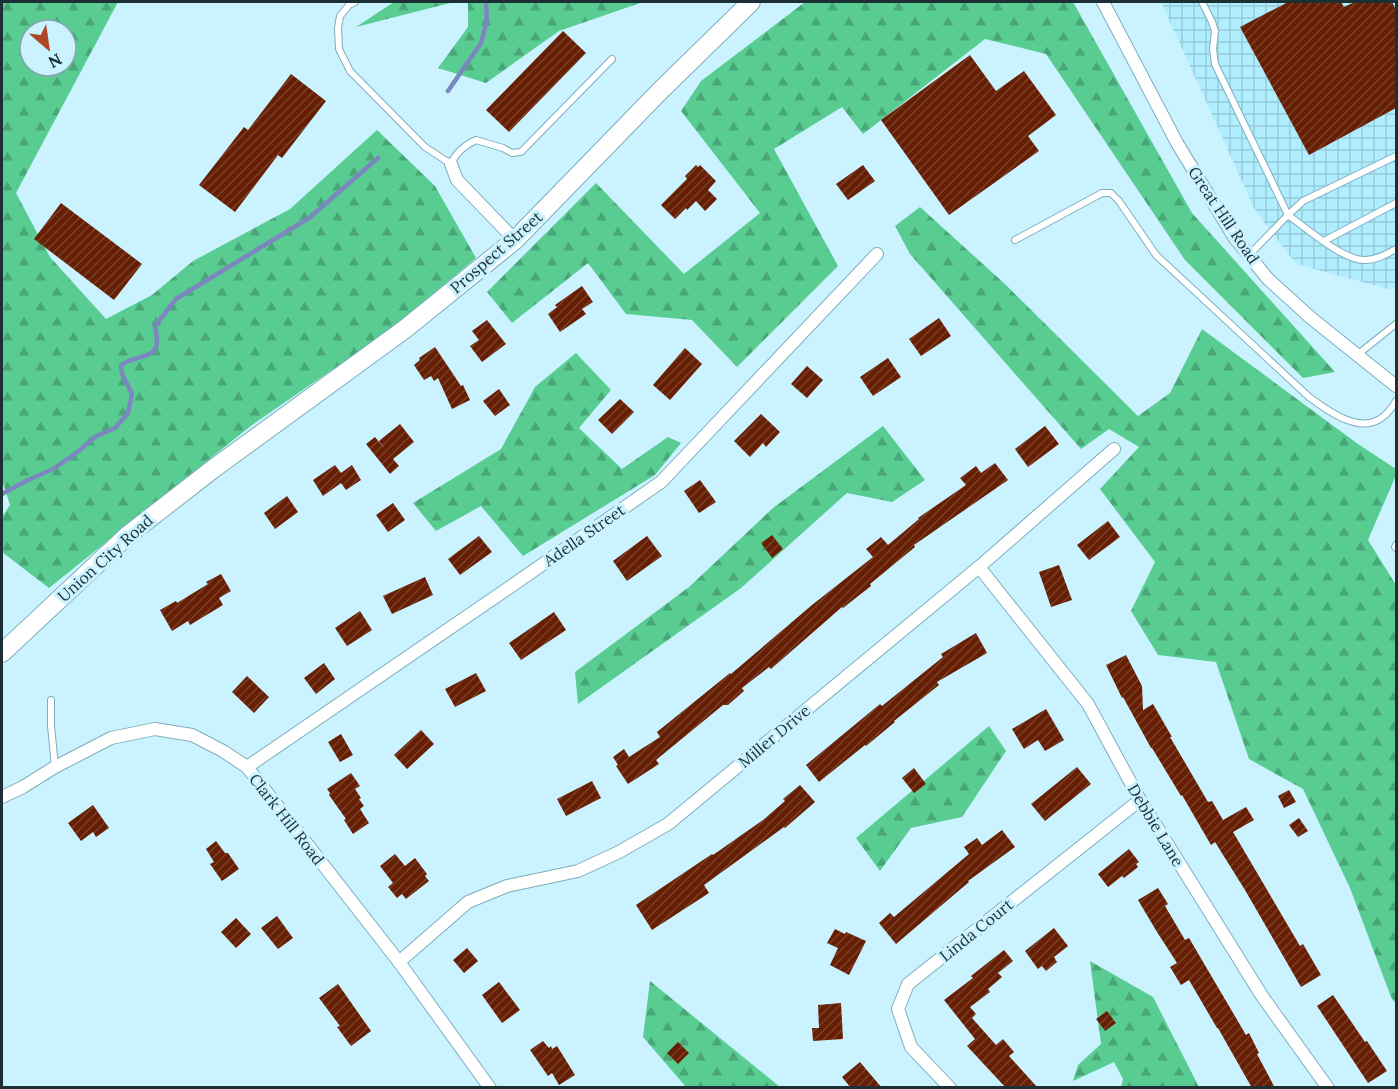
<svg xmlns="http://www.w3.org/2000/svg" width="1398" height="1089" font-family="Lora,serif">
<defs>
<pattern id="industrial-grid" width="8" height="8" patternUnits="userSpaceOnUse" patternTransform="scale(1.5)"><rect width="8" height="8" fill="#b0edff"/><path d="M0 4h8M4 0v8" fill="none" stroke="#97ccdb"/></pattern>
<pattern id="forest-firs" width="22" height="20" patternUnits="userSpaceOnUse" patternTransform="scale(1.5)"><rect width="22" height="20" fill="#59cd91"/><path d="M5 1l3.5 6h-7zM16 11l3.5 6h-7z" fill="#49a777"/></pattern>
<pattern id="building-hatch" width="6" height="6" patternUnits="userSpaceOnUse" patternTransform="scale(1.5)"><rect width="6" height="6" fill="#671f04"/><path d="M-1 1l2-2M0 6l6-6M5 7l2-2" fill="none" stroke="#783f2a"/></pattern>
</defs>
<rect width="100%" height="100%" fill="#caf3ff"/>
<polygon fill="url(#industrial-grid)" points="1161,2 1396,2 1396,287 1392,290 1296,264 1255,210"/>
<g fill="url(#forest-firs)" fill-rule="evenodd">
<path d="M2 2H118L16 193 50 257 106 319 152 295 193 261 290 209 377 130 435 186 476 258 390 330 252 425 49 588 2 552V517L10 505 2 480ZM30 30H66V66H30Z"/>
<polygon points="394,2 454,2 356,27"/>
<polygon points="468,2 643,2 559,31 486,83 438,68 468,27"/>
<polygon points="805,2 1073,2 1192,213 1335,372 1303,378 1185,260 1046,54 985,39 863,134 842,107 774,149 838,266 737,367 692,320 626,314 588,263 512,323 487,292 596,183 684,274 760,213 681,111 701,81"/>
<polygon points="920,207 1006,285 1138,416 1170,393 1202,329 1358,444 1396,469 1396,475 1368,540 1396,585 1396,1004 1391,997 1350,888 1303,789 1249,759 1216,662 1158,655 1131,611 1155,562 1100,489 1139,447 1109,429 1081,449 910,254 895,226"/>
<polygon points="576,353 611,390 579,428 622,469 668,437 681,443 655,475 523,556 481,506 436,531 413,503 501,449 535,387"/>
<polygon points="883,426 925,480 892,502 847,493 741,588 578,704 575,672 689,587 773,508"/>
<polygon points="989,726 1006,751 962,817 911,828 880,871 856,838"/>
<polygon points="1090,961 1153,997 1199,1087 1121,1087 1123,1079 1114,1062 1073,1081 1078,1065 1101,1044"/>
<polygon points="650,981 780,1087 686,1087 643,1037"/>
</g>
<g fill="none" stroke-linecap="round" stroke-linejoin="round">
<g stroke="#7b87be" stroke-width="4.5">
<polyline points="448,91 481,43 487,20 486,2"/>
<path d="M2 494 28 480 53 469 75 454 95 437 115 428 128 413 132 394 122 374 121 365C141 351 164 364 155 326L176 299 309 218 378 158"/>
</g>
</g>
<g fill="url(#building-hatch)">
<polygon points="1288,2 1341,2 1344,7 1355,2 1392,2 1396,10 1396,108 1309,155 1240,27"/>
<polygon points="563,31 586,53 509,132 486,110"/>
<polygon points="970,55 996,91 1024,71 1056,115 1028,136 1039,151 949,215 881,120"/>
<polygon points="291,74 326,101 282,158 278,155 235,212 199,185 244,127 248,130"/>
<polygon points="696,165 698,167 700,165 716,181 708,190 717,199 705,211 696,201 687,210 686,208 675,219 661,205 687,179 685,176"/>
<polygon points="863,165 875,181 848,200 836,184"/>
<polygon points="61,203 142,264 114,300 34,239"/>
<polygon points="582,286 593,302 582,309 586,314 560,332 548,314 557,307 555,305"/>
<polygon points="939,318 951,336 921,356 909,339"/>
<polygon points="487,320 506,344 482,362 470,346 479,340 472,331"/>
<polygon points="435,347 461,386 463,385 470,400 452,409 438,378 434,381 431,376 424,380 414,365 420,360 419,358"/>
<polygon points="685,348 702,364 670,400 653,385"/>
<polygon points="888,358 901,377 873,396 860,377"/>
<polygon points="807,366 823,380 807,398 791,384"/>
<polygon points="499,389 510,405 495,416 483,401"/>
<polygon points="620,399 634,412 612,434 598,420"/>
<polygon points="761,414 780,432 766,447 763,443 750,457 734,441"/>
<polygon points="400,424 414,442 393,459 399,466 390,474 366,444 375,437 385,449 379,441"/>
<polygon points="1045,426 1059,444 1028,467 1015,449"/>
<polygon points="995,463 1008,480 914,545 915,547 870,584 871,586 843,608 842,607 771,669 769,667 742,688 744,691 728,705 723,705 656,760 659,764 628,784 616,766 618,765 613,757 624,749 629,757 660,737 657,732 730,673 731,674 812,605 873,557 866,549 881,537 888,545 919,519 918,518 966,485 960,478 976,466 981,473"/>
<polygon points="335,465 341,473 352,465 361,480 346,490 341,483 323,496 313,480"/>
<polygon points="700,480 716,502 699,513 684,491"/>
<polygon points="287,496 298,512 275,529 264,513"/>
<polygon points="393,503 405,520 388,532 376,515"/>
<polygon points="1108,521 1120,537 1089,560 1077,545"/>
<polygon points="772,535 783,549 772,558 761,543"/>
<polygon points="479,536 492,552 460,575 448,559"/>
<polygon points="647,536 662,556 627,581 613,561"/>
<polygon points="1059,565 1072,600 1051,607 1039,572"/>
<polygon points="221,574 231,591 219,598 223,605 190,625 188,621 172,631 160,610 176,601 177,603 208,584 206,582"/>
<polygon points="425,577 433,595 392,614 383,596"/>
<polygon points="360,611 372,630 347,646 335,628"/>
<polygon points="554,612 566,630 521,660 509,643"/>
<polygon points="976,633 987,653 937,682 939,685 894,721 895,722 866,746 865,745 819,782 806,765 880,704 882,706 943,657 941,654"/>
<polygon points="1126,655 1142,686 1143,710 1153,704 1172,737 1170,737 1208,802 1212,801 1223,820 1246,807 1254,820 1233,832 1300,946 1303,944 1321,975 1301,987 1245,890 1215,842 1211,845 1182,795 1181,796 1152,748 1151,748 1123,697 1122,698 1106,665"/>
<polygon points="324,663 335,679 316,694 304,678"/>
<polygon points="476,673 486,691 455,707 445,689"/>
<polygon points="247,676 269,697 254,713 232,692"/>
<polygon points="1046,709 1064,740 1045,751 1038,740 1024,749 1012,729"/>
<polygon points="421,730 434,744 407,769 394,755"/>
<polygon points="341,734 353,755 340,762 328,742"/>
<polygon points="1077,767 1091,784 1045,821 1031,804"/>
<polygon points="914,768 926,784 914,793 902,778"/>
<polygon points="351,773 360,786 355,789 361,798 359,799 364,806 360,809 369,823 353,834 344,820 346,819 329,795 330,793 327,789"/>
<polygon points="592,781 601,798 566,816 557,799"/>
<polygon points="800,785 815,802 785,828 784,827 704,885 709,893 652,930 636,905 712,854 713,855 763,820 785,801 783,799"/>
<polygon points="1289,790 1296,802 1284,808 1278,796"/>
<polygon points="93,805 109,828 96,837 93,832 81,841 68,823"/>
<polygon points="1299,818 1308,831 1298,837 1289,825"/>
<polygon points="1002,830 1015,847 968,881 969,882 896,944 879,923 890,913 894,917 969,854 964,847 977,838 982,845"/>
<polygon points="216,841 225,853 228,853 239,869 222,881 210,864 214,862 206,849"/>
<polygon points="1129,849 1139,862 1136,864 1138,867 1124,878 1122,876 1108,887 1098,874"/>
<polygon points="395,854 405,866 415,858 427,874 425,876 429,881 406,899 402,894 397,898 388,887 393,883 380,866"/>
<polygon points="1158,888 1168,904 1165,906 1185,940 1189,938 1246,1035 1249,1033 1259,1053 1257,1054 1275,1088 1252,1088 1218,1028 1217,1028 1189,980 1181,985 1170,967 1177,963 1157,932 1138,900"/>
<polygon points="277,916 293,938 278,949 261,928"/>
<polygon points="236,918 251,934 236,948 221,932"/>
<polygon points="1054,928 1068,946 1054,957 1057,962 1046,971 1042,966 1038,969 1025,951"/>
<polygon points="835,929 845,934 846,932 866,941 849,975 830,965 838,948 827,943"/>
<polygon points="467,948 478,961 464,973 453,960"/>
<polygon points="1004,950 1013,961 998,973 1002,977 988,989 990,992 970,1007 976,1014 972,1018 996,1045 1003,1039 1014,1052 1009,1056 1038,1088 1006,1088 967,1046 975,1039 944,1000 973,978 971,976"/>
<polygon points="499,982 520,1010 502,1023 482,995"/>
<polygon points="338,984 371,1031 351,1046 337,1027 340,1026 319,998"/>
<polygon points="1333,995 1365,1042 1367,1041 1387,1071 1368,1083 1317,1006"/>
<polygon points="841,1003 843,1039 813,1041 812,1028 819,1028 818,1005"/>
<polygon points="1107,1011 1116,1023 1105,1031 1096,1019"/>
<polygon points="543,1041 549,1048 551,1046 552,1049 557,1046 575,1075 559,1085 552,1073 548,1076 530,1050"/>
<polygon points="678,1042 689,1053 678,1064 667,1053"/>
<polygon points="860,1062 882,1088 851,1088 842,1077"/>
</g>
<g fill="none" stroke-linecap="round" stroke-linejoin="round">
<defs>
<g id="service">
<path d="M355 2 349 5 340 16 338 28 339 49 350 71 425 147 451 164C456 152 465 145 476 140L503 148 512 153 521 152 612 59"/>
<polyline points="1202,2 1212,22 1215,31 1213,49 1215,64 1288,215 1303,201 1396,156"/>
<path d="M1015 240 1102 193H1111L1119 201 1156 255 1309 397C1328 411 1361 436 1384 416 1389 412 1393 406 1396 401"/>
<polyline points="1324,241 1396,203"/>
<path d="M1249 255 1288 215C1306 228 1344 261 1365 260 1376 260 1387 254 1396 249"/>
<polyline points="1357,355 1396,324"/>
<polyline points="1396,545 1395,547 1396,548"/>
<polyline points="51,700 51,726 55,766"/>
</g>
<g id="minor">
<polyline points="1103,2 1177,143 1234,237 1268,279 1311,318 1396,386"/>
<polyline points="451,164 457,180 515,240"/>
<polyline points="979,567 1088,704 1140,800 1262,996 1328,1088"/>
<polyline points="247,767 510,587 661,482 877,254"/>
<polyline points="2,797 23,787 55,767 111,738 155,729 192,735 223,751 247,767 399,962 490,1088"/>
<polyline points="399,962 468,902 507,886 578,871 619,852 668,824 979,567 1114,449"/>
<polyline points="950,1088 911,1047 898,1009 908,984 1140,800"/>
</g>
<polyline id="secondary" points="2,653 128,535 213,469 405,329 515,240 660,91 751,2"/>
</defs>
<use href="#service" stroke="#7daebd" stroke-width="8"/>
<use href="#minor" stroke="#7daebd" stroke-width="14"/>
<use href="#secondary" stroke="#7daebd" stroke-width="20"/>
<use href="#service" stroke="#fff" stroke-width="6"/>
<use href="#minor" stroke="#fff" stroke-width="12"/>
<use href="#secondary" stroke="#fff" stroke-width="18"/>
</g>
<g text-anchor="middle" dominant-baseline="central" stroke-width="6" stroke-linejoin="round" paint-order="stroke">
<g font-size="16" fill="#1b2f35" stroke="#caf3ff">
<text transform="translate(1224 215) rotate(56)">Great Hill Road</text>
<text transform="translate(496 252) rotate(-41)">Prospect Street</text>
<text transform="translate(584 535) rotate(-35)">Adella Street</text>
<text transform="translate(105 558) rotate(-42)">Union City Road</text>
<text transform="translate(774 736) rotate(-40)">Miller Drive</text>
<text transform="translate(287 819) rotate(52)">Clark Hill Road</text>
<text transform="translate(1156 825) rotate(59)">Debbie Lane</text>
<text transform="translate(976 930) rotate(-39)">Linda Court</text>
</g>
</g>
<rect width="1398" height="1089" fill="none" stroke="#1b2f35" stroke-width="6"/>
<g transform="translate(48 48) rotate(151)"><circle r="28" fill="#caf3ff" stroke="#84a5ae" stroke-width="1.5"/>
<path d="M0-4.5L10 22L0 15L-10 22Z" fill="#af4725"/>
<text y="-9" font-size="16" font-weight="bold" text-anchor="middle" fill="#1b2f35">N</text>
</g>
</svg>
